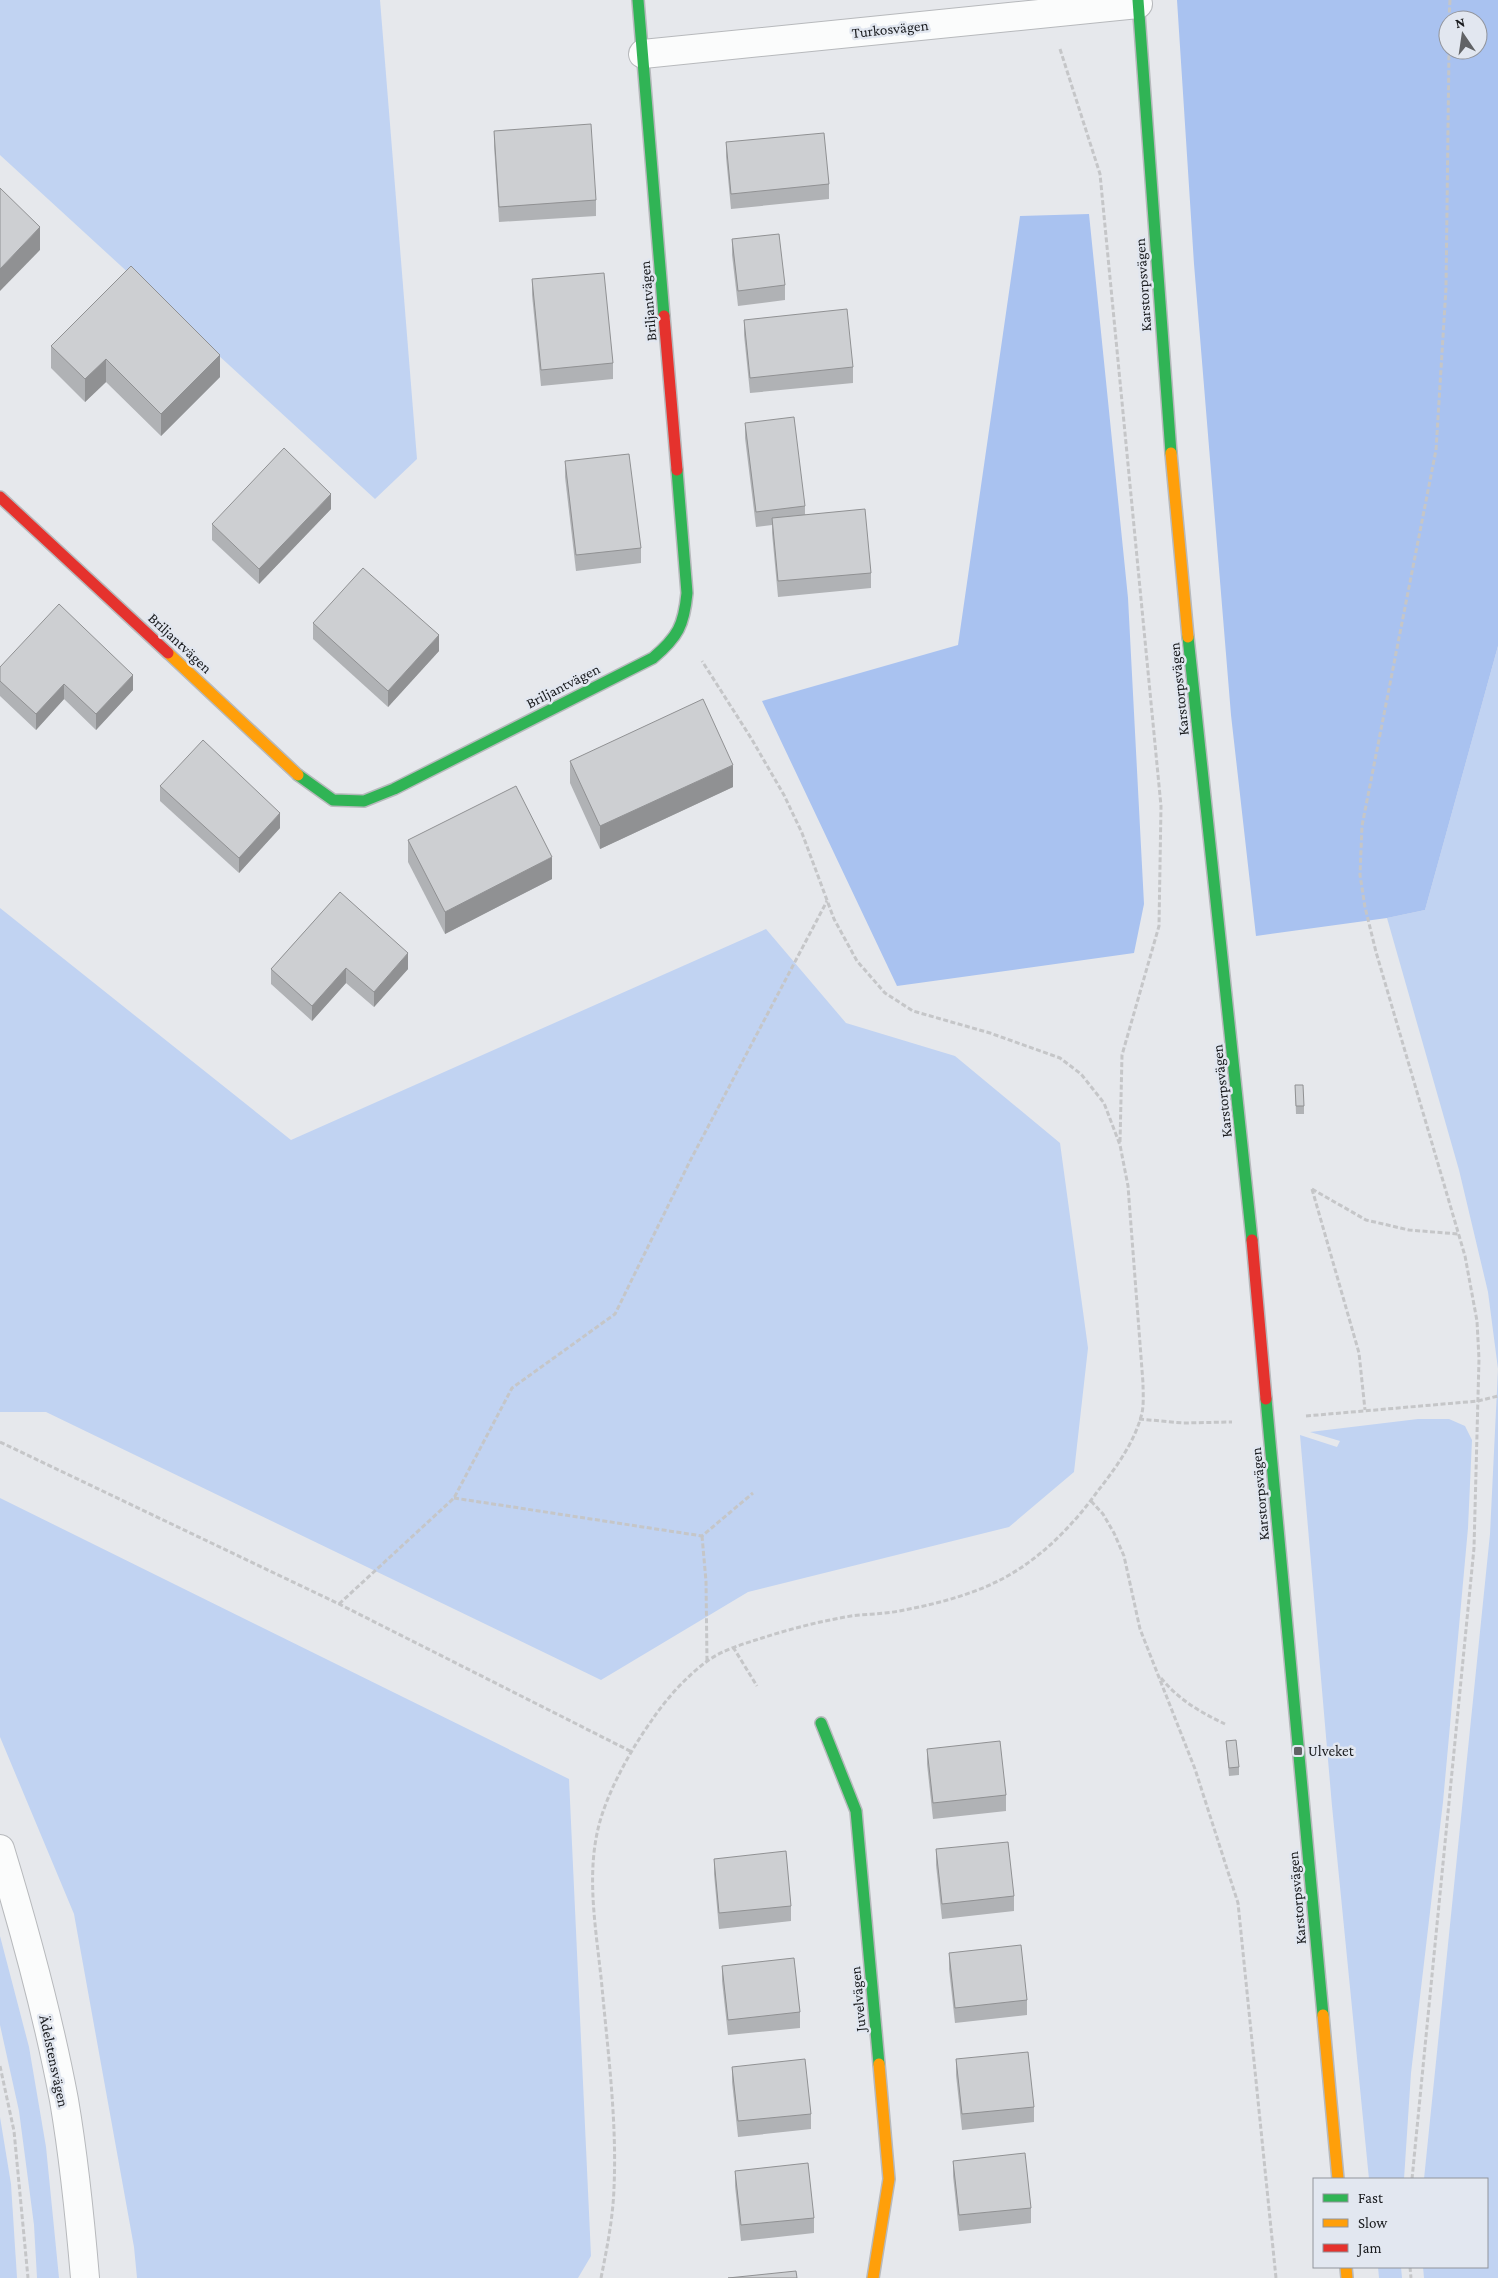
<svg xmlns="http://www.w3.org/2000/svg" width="1498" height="2278" font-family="'Crimson Pro',serif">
<rect width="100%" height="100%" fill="#e6e8ec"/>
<g fill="#c1d3f2">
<polygon points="0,0 380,0 417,459 375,499 0,155"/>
<polygon points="1498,646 1498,2278 1424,2278 1423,2267 1487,2267 1487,2179 1424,2179 1490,1534 1498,1369 1488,1292 1459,1170 1387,918 1425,910"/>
<polygon points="0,908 291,1140 766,929 846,1023 955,1056 1060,1143 1088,1348 1074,1472 1009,1527 748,1592 601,1680 46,1412 0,1412"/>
<polygon points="1418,1419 1449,1419 1465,1426 1472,1440 1468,1528 1443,1802 1411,2073 1404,2179 1369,2179 1332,1806 1300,1435 1337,1447 1340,1441 1310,1432"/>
<polygon points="0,1498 569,1779 591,2256 578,2278 137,2278 134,2247 74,1914 0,1737"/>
<polygon points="0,1936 29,2047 46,2147 59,2278 37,2278 34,2225 19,2111 0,2025"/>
<polygon points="0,2117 11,2184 17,2278 0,2278"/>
<polygon points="1378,2267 1401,2267 1402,2278 1379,2278"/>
</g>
<g fill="#a9c2f0" fill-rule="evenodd">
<path d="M1177 0H1498V646L1425 910 1387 918 1256 936 1231 715 1194 264ZM1448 20H1478V50H1448Z"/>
<polygon points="1089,214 1128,598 1144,904 1134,953 897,986 762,701 958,645 1020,216"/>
</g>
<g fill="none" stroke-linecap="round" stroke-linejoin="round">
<defs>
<g id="street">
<polyline points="643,54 1138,4"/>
<path d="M0 1849C25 1931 48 2015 64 2100 74 2159 80 2218 85 2278"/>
</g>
<g id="fast">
<polyline points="638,0 664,316"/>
<polyline points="1138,0 1171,453"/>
<polyline points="1188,637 1252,1240"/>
<path d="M298 775 333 800 364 801 394 789 653 658C678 637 684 625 687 593L677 470"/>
<polyline points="1266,1399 1323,2015"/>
<polyline points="821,1723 856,1811 879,2064"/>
</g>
<g id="slow">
<polyline points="1171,453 1188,637"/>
<polyline points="168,653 298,775"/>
<polyline points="1323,2015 1338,2179"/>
<polyline points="1346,2267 1347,2278"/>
<polyline points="873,2278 889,2179 879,2064"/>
</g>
<g id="jam">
<polyline points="664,316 677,470"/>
<polyline points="0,497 168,653"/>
<polyline points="1252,1240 1266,1399"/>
</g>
</defs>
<use href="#street" stroke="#b7b9bc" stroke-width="30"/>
<use href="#fast" stroke="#b7b9bc" stroke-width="14"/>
<use href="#slow" stroke="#b7b9bc" stroke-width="14"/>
<use href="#jam" stroke="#b7b9bc" stroke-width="14"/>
<g stroke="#c5c6c8" stroke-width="3" stroke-dasharray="5 2.5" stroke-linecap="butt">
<polyline points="1449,20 1450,0"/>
<polyline points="1060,49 1100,174 1161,806 1159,926 1122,1055 1120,1143"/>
<polyline points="1312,1189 1359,1353 1365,1410"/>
<polyline points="1312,1189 1366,1220 1409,1230 1458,1234"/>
<polyline points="1306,1416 1478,1401 1498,1396"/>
<polyline points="1139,1419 1183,1423 1232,1422"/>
<polyline points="0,1442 339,1604 632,1752"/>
<polyline points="454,1498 702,1536 753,1493"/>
<polyline points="1091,1501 1103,1514 1114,1533 1124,1556 1140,1629 1195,1769 1238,1903 1276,2278"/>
<polyline points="702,1536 706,1581 707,1662"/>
<polyline points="339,1604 454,1498 512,1388 615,1314 690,1161 827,901"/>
<polyline points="733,1647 757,1686"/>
<path d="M1161 1678C1179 1700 1200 1712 1225 1724"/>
<polyline points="0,2066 14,2131 28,2278"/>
<polyline points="1412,2179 1474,1548 1479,1359 1477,1321 1465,1256 1376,952 1365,907 1360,875 1362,826 1436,450 1446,288 1449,50"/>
<polyline points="1410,2267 1411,2278"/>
<path d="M601 2278C607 2248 613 2218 614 2188 617 2121 608 2053 602 1987 597 1935 586 1880 598 1829 606 1794 631 1749 652 1720 666 1699 686 1677 706 1662 722 1650 743 1644 762 1638 790 1629 821 1621 851 1616 867 1614 883 1614 899 1611 932 1605 968 1596 998 1581 1037 1562 1072 1527 1097 1492 1115 1469 1135 1442 1142 1413 1144 1403 1143 1392 1143 1383L1128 1186 1120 1145 1104 1103 1081 1074 1060 1058 990 1033 913 1011 885 993 857 961 834 919 802 833 784 795 751 738 702 661"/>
</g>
<use href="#street" stroke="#fbfcfc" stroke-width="28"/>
<use href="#fast" stroke="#30b455" stroke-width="11"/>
<use href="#slow" stroke="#ff9f0a" stroke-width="11"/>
<use href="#jam" stroke="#e5322d" stroke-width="11"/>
</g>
<g fill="#b0b2b5">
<polygon points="494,131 596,200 596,216 499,222 494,146"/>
<polygon points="726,142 829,184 829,199 731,209 726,157"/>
<polygon points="732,239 785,285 785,300 738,306 732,255"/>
<polygon points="532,279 613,363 613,379 541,386 532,295"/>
<polygon points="744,320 853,367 853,383 750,393 744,335"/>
<polygon points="51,346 220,377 161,436 106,382 85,402 51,368"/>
<polygon points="745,423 805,506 805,514 871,573 871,588 778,597 772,533 772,525 756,527 745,438"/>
<polygon points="565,461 641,548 641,563 576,571 565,477"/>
<polygon points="331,509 259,584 212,540 212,524"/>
<polygon points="313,623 439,651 388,707 313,639"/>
<polygon points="0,667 133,690 96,730 64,699 36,730 0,696"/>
<polygon points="570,761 733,787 600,849 570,783"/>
<polygon points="160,786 280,828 239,873 160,801"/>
<polygon points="408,840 552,879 445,934 408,862"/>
<polygon points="340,892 408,969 374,1007 346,983 312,1021 271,984 271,969"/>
<polygon points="1295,1085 1304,1106 1304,1114 1296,1114"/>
<polygon points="1226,1741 1239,1767 1239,1775 1229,1776"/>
<polygon points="927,1749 1006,1795 1006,1811 933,1819 927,1764"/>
<polygon points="936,1849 1014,1896 1014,1911 942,1919 936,1865"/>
<polygon points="714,1859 791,1906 791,1921 719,1929 714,1874"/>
<polygon points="949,1953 1027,2000 1027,2015 955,2023 949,1969"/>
<polygon points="722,1966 800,2012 800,2028 728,2035 722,1981"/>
<polygon points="956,2059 1034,2107 1034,2122 962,2130 956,2075"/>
<polygon points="732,2067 811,2114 811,2129 738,2137 732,2082"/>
<polygon points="953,2161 1031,2208 1031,2223 959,2231 953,2176"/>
<polygon points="735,2171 814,2218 814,2233 741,2241 735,2186"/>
</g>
<g fill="#909193">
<polygon points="40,227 40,250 0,291 0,269"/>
<polygon points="220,355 220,377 161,436 161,414"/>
<polygon points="106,359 106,382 85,402 85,379"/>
<polygon points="331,494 331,509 259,584 259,569"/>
<polygon points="439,635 439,651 388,707 388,691"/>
<polygon points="133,675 133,690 96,730 96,714"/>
<polygon points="64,684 64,699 36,730 36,714"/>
<polygon points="733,765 733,787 600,849 600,826"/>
<polygon points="280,813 280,828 239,873 239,858"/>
<polygon points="552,857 552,879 445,934 445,912"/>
<polygon points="408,953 408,969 374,1007 374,992"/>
<polygon points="346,968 346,983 312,1021 312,1006"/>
</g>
<g fill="#cdcfd2" stroke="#909193">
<polygon points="591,124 596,200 499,207 494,131"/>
<polygon points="824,133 829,184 731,194 726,142"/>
<polygon points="0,188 40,227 0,269"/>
<polygon points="779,234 785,285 738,291 732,239"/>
<polygon points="131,266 220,355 161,414 106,359 85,379 51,346"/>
<polygon points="604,273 613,363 541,370 532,279"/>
<polygon points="847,309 853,367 750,378 744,320"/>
<polygon points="794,417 805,506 756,512 745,423"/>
<polygon points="284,448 331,494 259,569 212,524"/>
<polygon points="629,454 641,548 576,555 565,461"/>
<polygon points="865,509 871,573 778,581 772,518"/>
<polygon points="363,568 439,635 388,691 313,623"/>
<polygon points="59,604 133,675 96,714 64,684 36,714 0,681 0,667"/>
<polygon points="703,699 733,765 600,826 570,761"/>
<polygon points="203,740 280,813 239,858 160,786"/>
<polygon points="516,786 552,857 445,912 408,840"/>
<polygon points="340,892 408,953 374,992 346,968 312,1006 271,969"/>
<polygon points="1295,1085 1303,1085 1304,1106 1296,1106"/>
<polygon points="1236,1740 1239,1767 1229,1768 1226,1741"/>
<polygon points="1000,1741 1006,1795 933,1803 927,1749"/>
<polygon points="1008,1842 1014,1896 942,1904 936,1849"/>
<polygon points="786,1851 791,1906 719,1913 714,1859"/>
<polygon points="1021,1945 1027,2000 955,2008 949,1953"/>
<polygon points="794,1958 800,2012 728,2020 722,1966"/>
<polygon points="1028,2052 1034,2107 962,2114 956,2059"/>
<polygon points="805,2059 811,2114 738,2121 732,2067"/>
<polygon points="1025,2153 1031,2208 959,2215 953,2161"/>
<polygon points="808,2163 814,2218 741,2225 735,2171"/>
<polygon points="796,2271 797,2278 728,2278"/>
</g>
<rect fill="#616366" stroke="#e2e7f0" stroke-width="2" x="1293" y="1746" width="10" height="10" rx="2.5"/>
<g text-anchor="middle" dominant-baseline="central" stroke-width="5" stroke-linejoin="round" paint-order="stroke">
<g font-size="15" fill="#191b1e" stroke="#e2e7f0">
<text transform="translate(890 29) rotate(-6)">Turkosvägen</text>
<text transform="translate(1143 285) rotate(-94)">Karstorpsvägen</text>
<text transform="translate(648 301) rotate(-95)">Briljantvägen</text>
<text transform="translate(180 643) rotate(43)">Briljantvägen</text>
<text transform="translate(563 686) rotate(-27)">Briljantvägen</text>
<text transform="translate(1179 689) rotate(-96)">Karstorpsvägen</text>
<text transform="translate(1222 1091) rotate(-96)">Karstorpsvägen</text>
<text transform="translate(1260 1494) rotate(-95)">Karstorpsvägen</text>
<text transform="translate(1297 1898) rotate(-95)">Karstorpsvägen</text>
<text transform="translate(858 1999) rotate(-95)">Juvelvägen</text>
<text transform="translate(54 2061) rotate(78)">Ädelstensvägen</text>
</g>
<g font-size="15" fill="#191b1e" stroke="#e2e7f0" text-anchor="start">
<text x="1308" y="1751">Ulveket</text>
</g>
</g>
<rect x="1313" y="2178" width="175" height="90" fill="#e2e7f0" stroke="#92959c"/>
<rect x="1323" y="2194" width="25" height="8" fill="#30b455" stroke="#92959c"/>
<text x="1358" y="2203" font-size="15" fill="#191b1e">Fast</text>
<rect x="1323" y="2219" width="25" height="8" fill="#ff9f0a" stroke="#92959c"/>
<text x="1358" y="2228" font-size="15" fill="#191b1e">Slow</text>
<rect x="1323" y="2244" width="25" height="8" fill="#e5322d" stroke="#92959c"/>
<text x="1358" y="2253" font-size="15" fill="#191b1e">Jam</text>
<g transform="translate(1463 35) rotate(347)"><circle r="24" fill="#e2e7f0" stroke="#92959c"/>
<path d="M0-4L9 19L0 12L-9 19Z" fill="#616366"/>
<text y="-8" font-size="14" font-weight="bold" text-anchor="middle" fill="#191b1e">N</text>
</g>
</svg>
